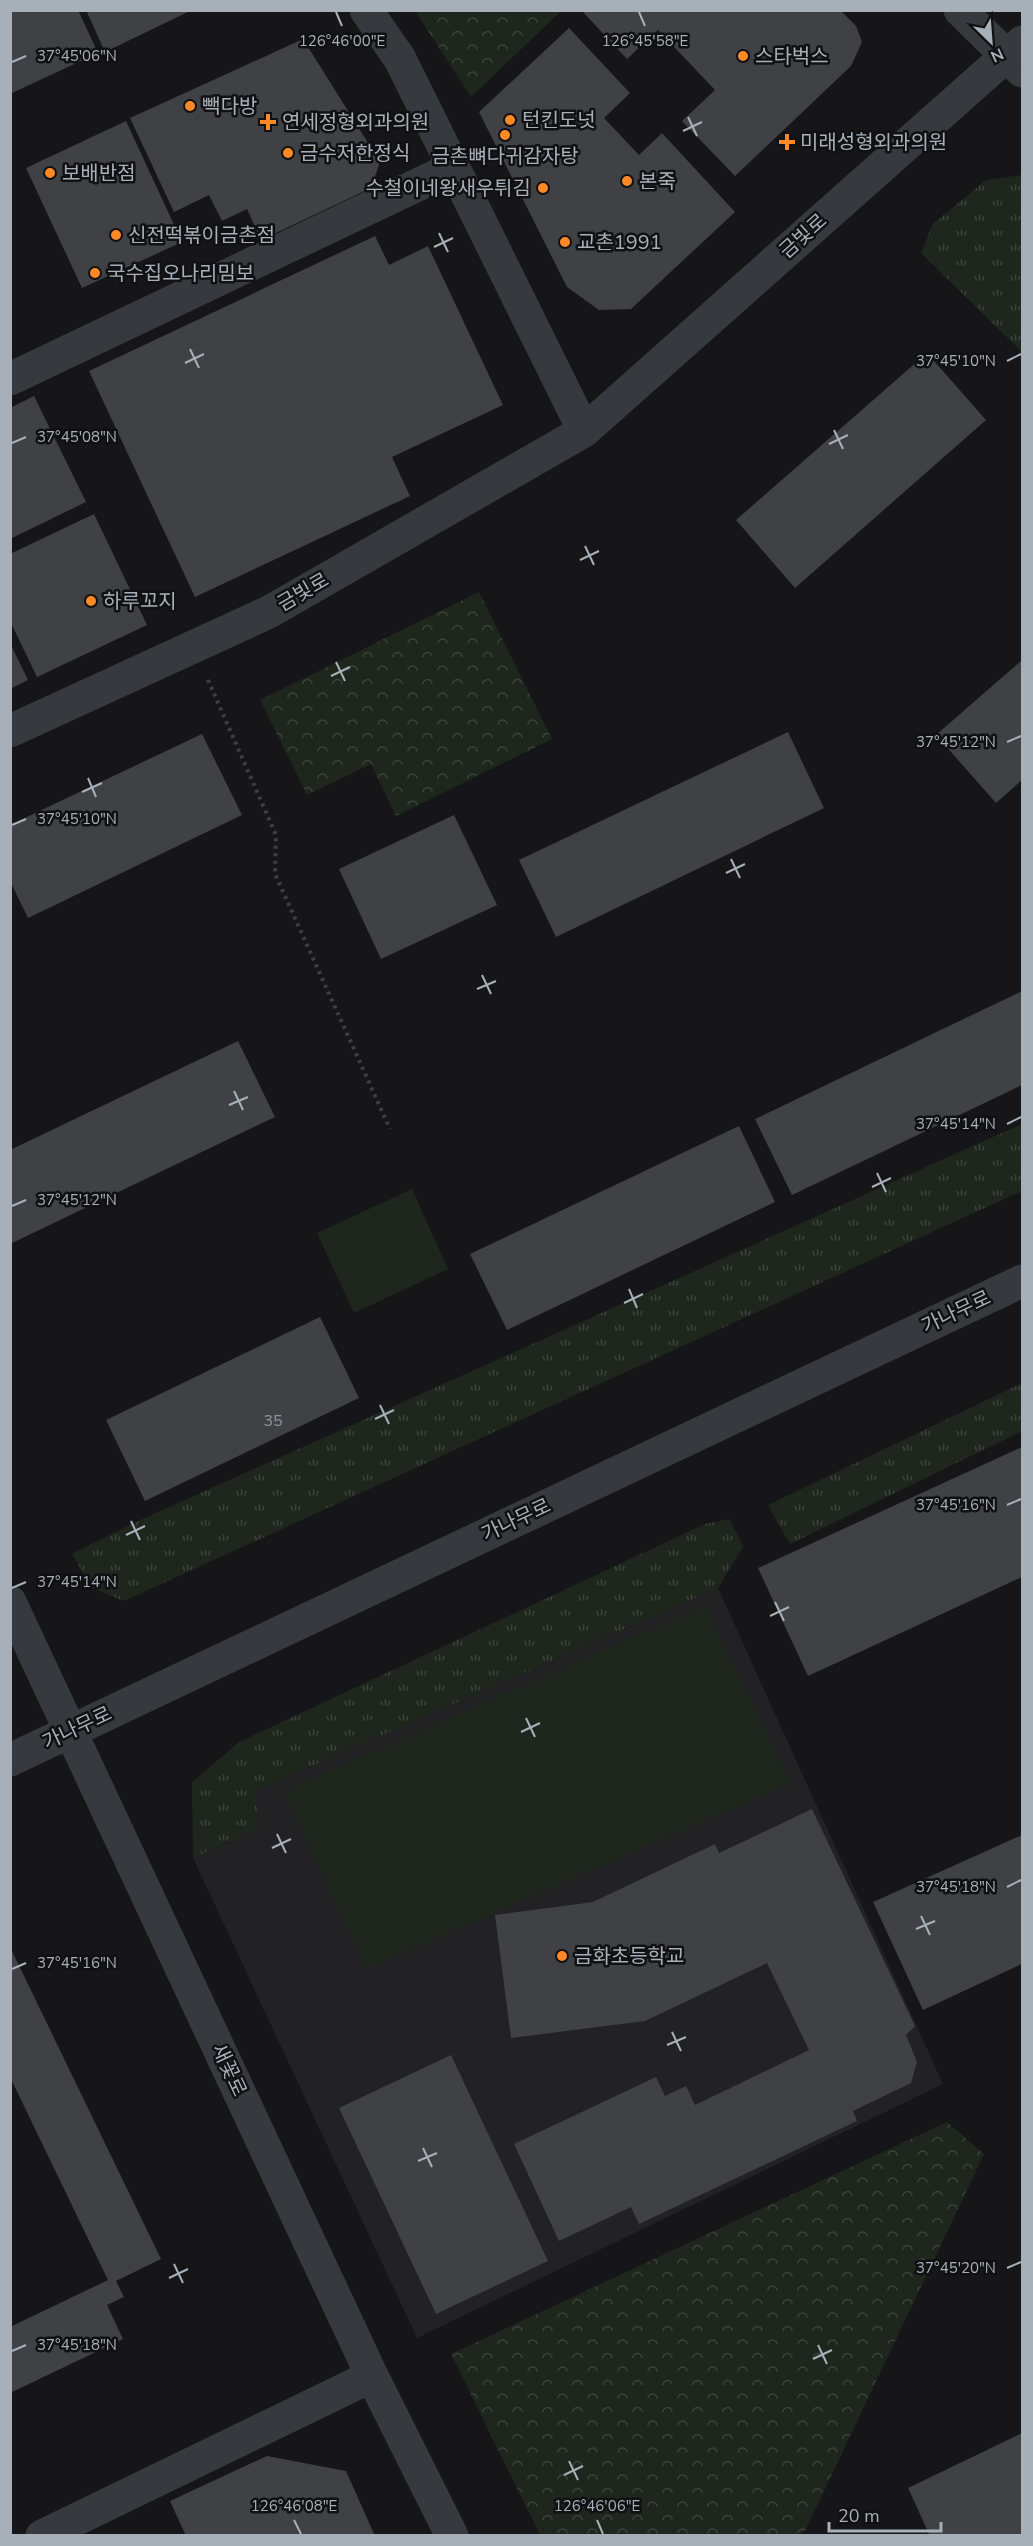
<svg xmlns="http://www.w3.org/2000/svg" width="1033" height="2546" font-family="'Nunito Sans','Noto Sans KR',sans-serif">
<defs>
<pattern id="grass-tufts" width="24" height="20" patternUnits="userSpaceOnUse" patternTransform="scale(1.5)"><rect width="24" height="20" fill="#1e261d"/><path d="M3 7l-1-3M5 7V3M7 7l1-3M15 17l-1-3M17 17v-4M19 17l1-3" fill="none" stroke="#3c433c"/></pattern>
<pattern id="forest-crowns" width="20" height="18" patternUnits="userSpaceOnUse" patternTransform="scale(1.5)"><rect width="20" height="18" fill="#1e261d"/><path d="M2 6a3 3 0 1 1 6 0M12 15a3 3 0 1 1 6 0" fill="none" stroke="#3c433c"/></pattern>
</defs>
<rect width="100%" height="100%" fill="#161618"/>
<polygon fill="#222225" points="718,1588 943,2084 417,2338 193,1858 259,1829 255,1791"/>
<g fill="url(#grass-tufts)">
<polygon points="1022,175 1022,352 921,253 933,224 986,180"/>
<polygon points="1022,1124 1022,1191 124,1601 92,1588 72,1554 136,1522"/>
<polygon points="1022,1383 1022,1431 790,1544 768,1505"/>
<polygon points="730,1519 743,1547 718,1588 255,1791 259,1829 193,1858 192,1782 239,1742 705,1524"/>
</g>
<g fill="url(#forest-crowns)">
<polygon points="415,11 561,11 471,97"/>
<polygon points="479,592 552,739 396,816 371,764 307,795 260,700"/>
<polygon points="947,2122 984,2154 805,2531 795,2536 540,2535 451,2354"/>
</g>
<g fill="#1e261d">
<polygon points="412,1189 448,1269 354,1313 317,1233"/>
<polygon points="705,1605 791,1783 366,1969 283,1791"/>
</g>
<g fill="#404145">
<polygon points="10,10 78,10 98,53 10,94"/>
<polygon points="86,10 192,10 105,52"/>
<polygon points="581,10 840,10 856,26 862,42 851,66 735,176 682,121 715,90 658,30 627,59"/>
<polygon points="569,28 630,93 604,118 639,155 662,133 735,212 631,309 599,310 567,287 479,112"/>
<polygon points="303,39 380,162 371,188 261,240 247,209 222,221 209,195 174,212 130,118"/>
<polygon points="126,121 182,242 82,288 26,168"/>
<polygon points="375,236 389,265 428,246 503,405 392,457 410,496 195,597 89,371"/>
<polygon points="927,353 986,420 795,588 736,520"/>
<polygon points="34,396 86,502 10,539 10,408"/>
<polygon points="94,514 147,625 37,677 10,621 10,554"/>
<polygon points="10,643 28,680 10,689"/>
<polygon points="1022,660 1022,780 996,803 936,735"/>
<polygon points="788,732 824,808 556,937 519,860"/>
<polygon points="202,734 242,815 28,918 10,881 10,825"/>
<polygon points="454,815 497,905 381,959 339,869"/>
<polygon points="1022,991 1022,1085 792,1195 755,1119"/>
<polygon points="238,1041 275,1117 10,1244 10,1150"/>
<polygon points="739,1126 775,1202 507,1330 470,1254"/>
<polygon points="320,1317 359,1398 145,1501 106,1420"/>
<polygon points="1022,1447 1022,1577 808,1676 758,1568"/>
<polygon points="812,1809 915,2026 906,2035 917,2062 911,2083 853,2111 857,2121 639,2224 631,2207 559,2241 514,2144 656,2077 665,2096 686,2086 695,2105 809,2050 767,1963 645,2021 511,2038 495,1915 593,1902 715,1844 719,1853"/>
<polygon points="1022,1835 1022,1964 923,2010 873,1902"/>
<polygon points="10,1947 161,2259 116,2281 124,2297 107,2305 123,2339 10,2393 10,2327 108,2280 10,2077"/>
<polygon points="451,2055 548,2261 436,2314 339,2108"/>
<polygon points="1022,2433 1022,2533 1016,2536 930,2536 908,2488"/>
<polygon points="267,2456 346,2471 375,2536 186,2536 170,2501"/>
</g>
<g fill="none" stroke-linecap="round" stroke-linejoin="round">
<polyline stroke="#3c4044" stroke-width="4" stroke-dasharray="3 4.5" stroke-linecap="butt" points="208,680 276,835 275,874 390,1129"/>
<g stroke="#36393d" stroke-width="33">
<polyline points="366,10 400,59 584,431"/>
<polyline points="960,10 1022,71"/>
<polyline points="10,379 453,168"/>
<polyline points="10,731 269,612 584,431 1022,42"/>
<polyline points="10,1602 372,2376 452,2536"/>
<polyline points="10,1760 1022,1281"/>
<polyline points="42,2536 372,2376"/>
</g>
</g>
<path fill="none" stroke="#a7b0b9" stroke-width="2" d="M336 12 342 26M639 12 645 26M12 62 26 56M688 117 697 136M683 131 702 122M439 233 448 252M434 247 453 238M190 349 199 368M1007 361 1021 354M185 363 204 354M834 430 843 449M12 443 26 437M829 444 848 435M585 546 594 565M580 560 599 551M336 662 345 681M331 676 350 667M1007 742 1021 736M88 778 96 797M82 792 102 783M12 825 26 819M731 859 740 878M726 873 745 864M482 975 491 994M477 989 496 981M234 1091 243 1110M229 1105 248 1097M1007 1124 1021 1117M877 1173 886 1192M872 1187 891 1178M12 1206 26 1200M629 1289 637 1308M624 1303 643 1294M380 1405 389 1424M375 1419 394 1410M1007 1505 1021 1499M131 1521 140 1540M126 1535 145 1526M12 1588 26 1582M775 1602 784 1621M770 1616 789 1607M526 1718 535 1737M521 1732 540 1723M277 1834 286 1853M272 1848 291 1839M1007 1887 1021 1880M921 1916 930 1935M916 1929 935 1921M12 1969 26 1963M672 2032 681 2051M667 2045 686 2037M423 2148 432 2167M418 2161 437 2153M174 2264 183 2283M1007 2268 1021 2262M169 2278 188 2269M818 2345 827 2364M12 2351 26 2345M813 2359 832 2350M569 2461 578 2480M564 2475 583 2466M294 2520 301 2534M597 2520 603 2534"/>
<g fill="#ff8927" stroke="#111113" stroke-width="2">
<circle cx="743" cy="56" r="6"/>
<circle cx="190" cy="106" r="6"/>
<circle cx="510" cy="120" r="6"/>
<path d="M265 113h6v6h6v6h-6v6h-6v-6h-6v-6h6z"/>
<circle cx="505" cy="135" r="6"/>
<path d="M784 133h6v6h6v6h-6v6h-6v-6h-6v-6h6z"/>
<circle cx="288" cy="153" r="6"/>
<circle cx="50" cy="173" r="6"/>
<circle cx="627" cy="181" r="6"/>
<circle cx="543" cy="188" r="6"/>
<circle cx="116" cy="235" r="6"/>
<circle cx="565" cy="242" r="6"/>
<circle cx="95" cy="273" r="6"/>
<circle cx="91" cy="601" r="6"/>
<circle cx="562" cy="1956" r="6"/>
</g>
<g text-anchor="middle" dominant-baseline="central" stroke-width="5" stroke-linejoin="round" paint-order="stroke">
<g font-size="16" fill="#8d949c">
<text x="273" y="1421">35</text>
</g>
<g font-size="20" fill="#a7b0b9" stroke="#111113" text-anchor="start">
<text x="755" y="56">스타벅스</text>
<text x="202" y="106">빽다방</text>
<text x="522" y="120">턴킨도넛</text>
<text x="282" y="122">연세정형외과의원</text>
<text x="800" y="142">미래성형외과의원</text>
<text x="300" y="153">금수저한정식</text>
<text x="505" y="156" text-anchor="middle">금촌뼈다귀감자탕</text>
<text x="62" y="173">보배반점</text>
<text x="639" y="181">본죽</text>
<text x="531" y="188" text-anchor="end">수철이네왕새우튀김</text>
<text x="128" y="235">신전떡볶이금촌점</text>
<text x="577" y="242">교촌1991</text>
<text x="107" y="273">국수집오나리밈보</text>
<text x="103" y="601">하루꼬지</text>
<text x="574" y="1956">금화초등학교</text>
</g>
<g font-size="20" fill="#a7b0b9" stroke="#111113">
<text transform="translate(803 236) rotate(-42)">금빛로</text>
<text transform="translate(303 592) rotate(-30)">금빛로</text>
<text transform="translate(956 1312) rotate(-25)">가나무로</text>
<text transform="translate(516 1520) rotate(-25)">가나무로</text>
<text transform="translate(77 1728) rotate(-25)">가나무로</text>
<text transform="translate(229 2070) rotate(65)">새꽃로</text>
</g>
</g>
<g font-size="15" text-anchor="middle" fill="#a7b0b9" stroke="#111113" stroke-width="5" stroke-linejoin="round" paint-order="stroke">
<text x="342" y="46">126°46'00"E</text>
<text x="645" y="46">126°45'58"E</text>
<text x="77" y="61">37°45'06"N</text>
<text x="956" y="366">37°45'10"N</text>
<text x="77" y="442">37°45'08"N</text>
<text x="956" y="747">37°45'12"N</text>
<text x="77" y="824">37°45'10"N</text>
<text x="956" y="1129">37°45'14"N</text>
<text x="77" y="1205">37°45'12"N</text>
<text x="956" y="1510">37°45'16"N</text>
<text x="77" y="1587">37°45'14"N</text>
<text x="956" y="1892">37°45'18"N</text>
<text x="77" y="1968">37°45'16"N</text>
<text x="956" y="2273">37°45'20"N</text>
<text x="77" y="2350">37°45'18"N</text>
<text x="294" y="2511">126°46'08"E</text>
<text x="597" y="2511">126°46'06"E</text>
</g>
<rect width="1033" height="2546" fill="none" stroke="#a7b0b9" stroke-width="24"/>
<g transform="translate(991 42) rotate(155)" stroke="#111113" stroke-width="4.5" paint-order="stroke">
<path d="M0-4.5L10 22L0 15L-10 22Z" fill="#a7b0b9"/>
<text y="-9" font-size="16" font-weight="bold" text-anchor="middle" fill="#a7b0b9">N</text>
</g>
<path d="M829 2522v9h112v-9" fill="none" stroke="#a7b0b9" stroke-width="3"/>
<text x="838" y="2522" font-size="18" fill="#a7b0b9" stroke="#111113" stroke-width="4.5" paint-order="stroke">20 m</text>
</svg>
